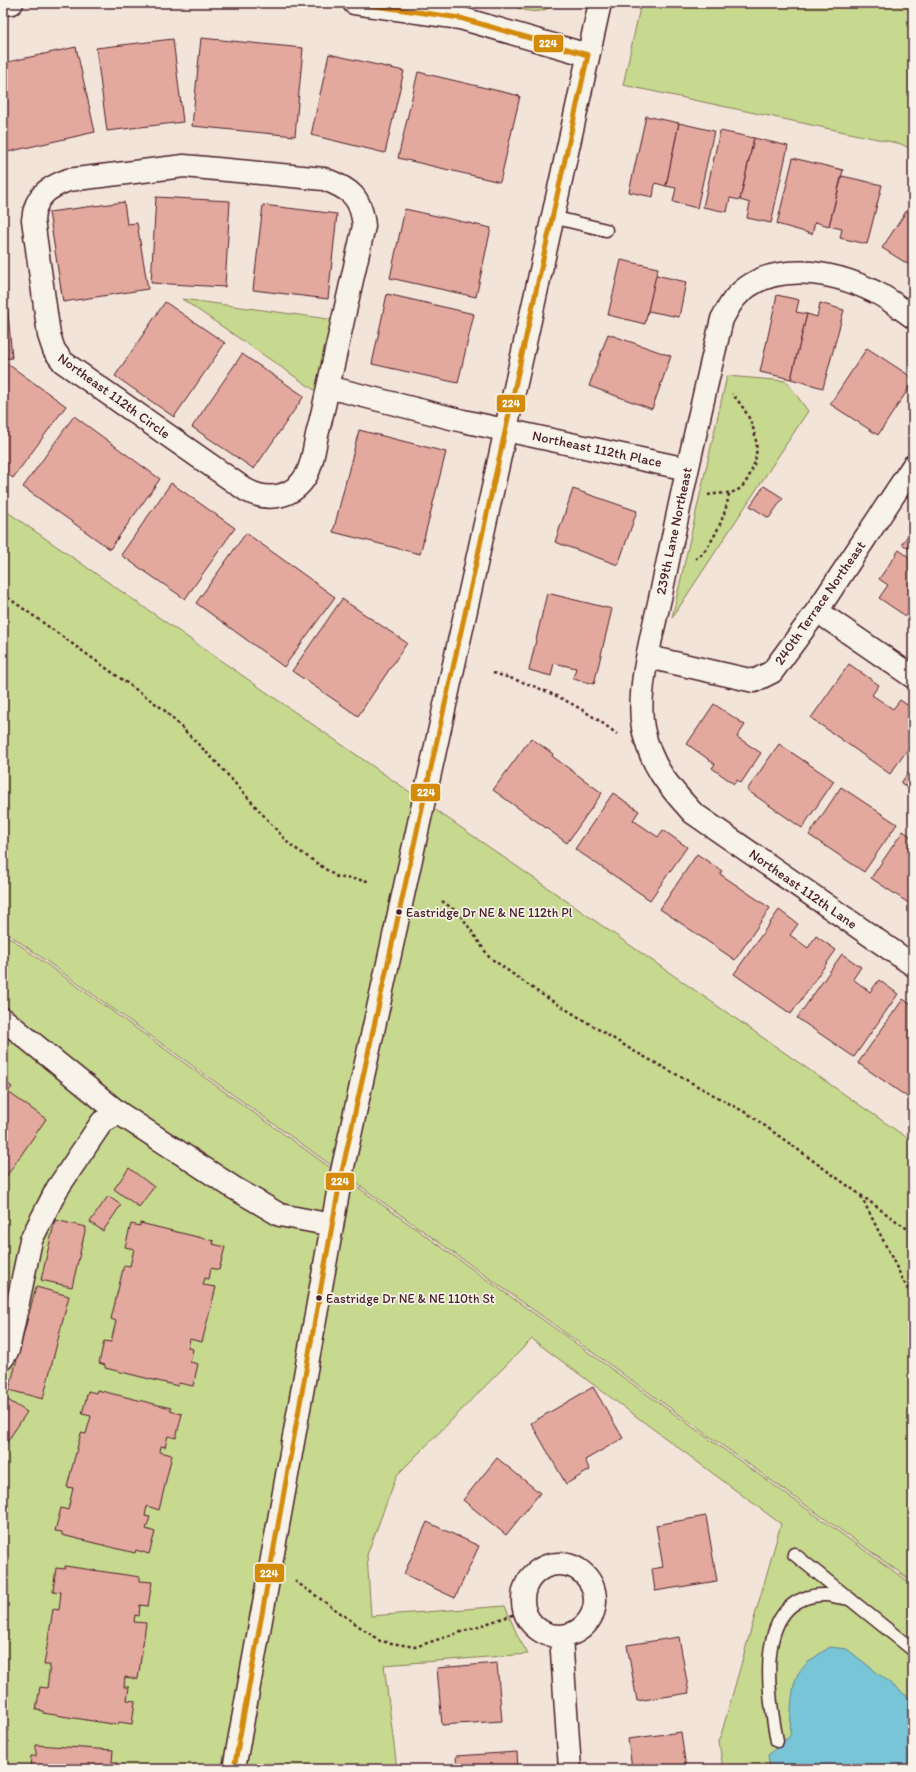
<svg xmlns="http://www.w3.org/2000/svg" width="916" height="1772" font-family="Itim,sans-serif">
<rect width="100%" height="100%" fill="#f3e4d9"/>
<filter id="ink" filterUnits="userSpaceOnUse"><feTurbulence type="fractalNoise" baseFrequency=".025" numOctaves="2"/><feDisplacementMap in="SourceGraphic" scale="8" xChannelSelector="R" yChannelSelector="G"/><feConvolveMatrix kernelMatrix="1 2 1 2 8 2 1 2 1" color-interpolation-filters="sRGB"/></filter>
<g filter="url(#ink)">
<g fill="#c6d98e" stroke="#887c5c">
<path d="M505 3H555C539 18 523 10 505 3Z"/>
<polygon points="641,3 913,3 913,150 901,144 623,85"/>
<polygon points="182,299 343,321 326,398"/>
<polygon points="727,376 786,381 808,411 672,618"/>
<polygon points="3,509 913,1142 913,1582 3,930"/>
<polygon points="3,933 913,1585 913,1769 723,1769 719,1742 781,1524 532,1339 397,1475 367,1555 371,1616 505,1606 518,1637 528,1654 384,1665 397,1769 3,1769"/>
</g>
<path fill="#78c5d7" stroke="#668392" d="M830 1647 847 1649 913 1701V1769H770L768 1755 790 1736C791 1720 790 1683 800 1671 808 1661 819 1654 830 1647Z"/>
<g fill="#e3a99e" stroke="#4a1f2b">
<polygon points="201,38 303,48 295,136 192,126"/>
<polygon points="173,39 183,122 107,131 96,48"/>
<polygon points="76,47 95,132 3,153 3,63"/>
<polygon points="329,54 404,71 385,153 311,135"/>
<polygon points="418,72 520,96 500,182 398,158"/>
<polygon points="646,116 679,123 666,186 655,183 653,197 629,192"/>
<polygon points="679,123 714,131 697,208 673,202 676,188 666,186"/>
<polygon points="720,131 754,138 740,200 730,198 727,212 703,207"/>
<polygon points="754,138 788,146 771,223 747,218 750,203 740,200"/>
<polygon points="793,158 843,170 829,226 815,222 812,234 777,224"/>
<polygon points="842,176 882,185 867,244 840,238 842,229 829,226"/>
<polygon points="156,197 230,201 225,287 151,283"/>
<polygon points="913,201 913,263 911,266 882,248"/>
<polygon points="124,202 127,224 137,223 148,289 63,302 49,212"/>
<polygon points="263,205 337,214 328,299 253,290"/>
<polygon points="405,209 491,228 476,297 390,278"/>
<polygon points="3,253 12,358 3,359"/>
<polygon points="621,260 658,268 645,324 608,315"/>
<polygon points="656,275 686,282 679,317 648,311"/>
<polygon points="387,294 474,314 458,383 372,364"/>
<polygon points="777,295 799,300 796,312 807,314 791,379 760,372"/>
<polygon points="165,302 225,343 174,417 115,376"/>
<polygon points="820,303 844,310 823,388 791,379 807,314 817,317"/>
<polygon points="608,334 671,356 652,409 589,386"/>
<polygon points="867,348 913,378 913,382 878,435 830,404"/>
<polygon points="242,354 304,396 254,469 192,427"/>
<polygon points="5,362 66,406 13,478 3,471 3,365"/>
<polygon points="74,416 160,479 110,549 23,487"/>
<polygon points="359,430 446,452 420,554 333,532"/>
<polygon points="171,483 235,528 185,599 121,555"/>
<polygon points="764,486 783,498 769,518 750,506"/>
<polygon points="573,489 637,511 618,565 555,542"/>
<polygon points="913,528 913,551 902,544"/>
<polygon points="246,533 335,597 284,667 196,603"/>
<polygon points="899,550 913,560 913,621 879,598 888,585 879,579"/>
<polygon points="547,593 612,609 594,684 573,679 576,668 554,663 551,676 529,670"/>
<polygon points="342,599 407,643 358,716 292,671"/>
<polygon points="849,664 879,685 872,695 893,709 900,700 913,709 913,742 890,774 811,718"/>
<polygon points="714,704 745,725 737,737 761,753 741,783 737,780 734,784 712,768 715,764 687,744"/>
<polygon points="531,738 553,754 552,756 602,793 567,843 493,790"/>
<polygon points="779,744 834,781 802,828 747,790"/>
<polygon points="913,766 913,791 901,783"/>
<polygon points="841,787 897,824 864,872 809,835"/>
<polygon points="613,793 639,811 633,820 658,837 663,830 687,847 650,900 575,849"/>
<polygon points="903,831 913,838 913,906 871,878"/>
<polygon points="697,854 722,871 720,874 770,908 735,960 660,909"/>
<polygon points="779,910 798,924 790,935 808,948 816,936 836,950 791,1014 734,974"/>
<polygon points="842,954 861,967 853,979 870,992 879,980 898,994 854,1057 797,1018"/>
<polygon points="903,999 913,1006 913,1101 858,1063"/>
<polygon points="3,1080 12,1087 8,1092 46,1119 3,1181"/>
<polygon points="129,1168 154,1187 139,1207 114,1189"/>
<polygon points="108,1196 121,1205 103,1231 90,1222"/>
<polygon points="55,1220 86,1227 72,1287 41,1280"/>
<polygon points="140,1223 214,1241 213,1244 225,1247 219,1270 211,1268 209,1279 205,1278 203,1285 216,1287 202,1342 190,1339 188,1348 193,1349 190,1362 198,1364 193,1386 179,1383 178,1386 105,1368 105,1365 99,1363 104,1341 111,1342 116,1321 111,1319 124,1265 130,1266 134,1249 125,1247 131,1224 140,1226"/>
<polygon points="36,1287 69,1296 43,1399 9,1390"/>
<polygon points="593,1387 623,1438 585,1460 590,1470 566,1484 531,1423"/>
<polygon points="97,1390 171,1408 170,1411 182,1414 176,1438 168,1436 165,1447 161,1446 160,1452 172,1455 159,1510 147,1506 145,1516 150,1517 146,1529 155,1532 149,1554 136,1550 135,1553 62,1535 62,1532 55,1531 61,1508 68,1510 73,1488 67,1487 81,1433 86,1434 91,1416 82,1414 88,1391 96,1393"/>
<polygon points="3,1397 27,1412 3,1448"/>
<polygon points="497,1458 540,1493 506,1535 463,1500"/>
<polygon points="706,1516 717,1581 655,1591 652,1569 663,1567 656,1525"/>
<polygon points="427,1522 479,1546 455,1598 404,1574"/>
<polygon points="65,1566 140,1577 140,1581 152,1582 148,1606 140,1605 139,1616 135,1615 134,1622 146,1623 138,1679 125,1677 124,1687 129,1687 127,1700 135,1701 132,1724 119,1722 118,1725 43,1713 43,1711 36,1710 40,1687 47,1688 50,1665 44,1665 53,1609 59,1610 61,1592 53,1591 56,1568 65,1569"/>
<polygon points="679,1637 689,1693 637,1701 627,1645"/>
<polygon points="497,1663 502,1721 442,1725 437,1668"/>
<polygon points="681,1732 686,1769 628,1769 632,1768 628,1739"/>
<polygon points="36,1745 113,1750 112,1762 117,1762 116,1769 30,1769 31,1756 36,1756"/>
<polygon points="517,1752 518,1769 457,1769 456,1756"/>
</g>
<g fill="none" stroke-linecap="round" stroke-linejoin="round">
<defs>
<g id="lane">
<polyline points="552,217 606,230"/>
<polyline points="794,1554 913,1650"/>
<path d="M777 1741C768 1695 752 1594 826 1595 834 1596 843 1598 850 1599"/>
</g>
<g id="street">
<polyline points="354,3 460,18 588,55"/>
<polyline points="3,4 12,3"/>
<path d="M913 317C901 309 888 298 875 292 833 271 770 259 735 298 730 304 726 312 722 319 700 410 680 502 661 594 653 631 636 692 643 728 650 765 669 787 693 813L913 965"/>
<path d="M328 387C325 403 321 419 317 435 314 448 313 462 307 474 294 498 268 502 246 490L63 362 54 350 49 335 33 220C35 196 47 188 68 180L184 166 324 179C351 189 361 197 364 226L328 387 463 421 687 469"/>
<polyline points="817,611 913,677"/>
<polyline points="648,657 754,681 772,672 817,611 913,466"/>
<polyline points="3,1019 119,1113"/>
<polyline points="3,1358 8,1350 31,1240 57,1189 102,1122 119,1113 234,1188 280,1215 332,1225"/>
<circle cx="559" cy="1600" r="36"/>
<polyline points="561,1637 570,1769"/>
<polyline points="234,1769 341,1176 600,3"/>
</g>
</defs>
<use href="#lane" stroke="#4a1f2b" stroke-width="15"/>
<use href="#street" stroke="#4a1f2b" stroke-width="25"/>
<g stroke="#4a1f2b" stroke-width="2.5" stroke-dasharray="3 3" stroke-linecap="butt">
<path d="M708 495C717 493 728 494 736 491 743 488 748 479 751 472 764 445 752 415 732 394"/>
<path d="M695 559C711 551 728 510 729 492"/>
<polyline points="3,594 163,709 218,764 289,844 337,877 368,881"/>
<path d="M493 673C543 687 577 703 617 734"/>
<polyline points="442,901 460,914 489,957 538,992 632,1050 750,1115 913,1233"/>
<polyline points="861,1196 913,1300"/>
<polyline points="295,1581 380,1641 415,1647 525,1611"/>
</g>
<use href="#lane" stroke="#f7f3e8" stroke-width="12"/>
<use href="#street" stroke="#f7f3e8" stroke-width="22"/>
<defs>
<polyline id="bus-1" points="234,1769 341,1176 588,55 460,18 354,3"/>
</defs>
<use href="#bus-1" stroke="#f7f3e8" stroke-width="8"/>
<use href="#bus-1" stroke="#d48b09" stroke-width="5"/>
</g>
</g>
<g fill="#4a1f2b" stroke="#f7f3e8" stroke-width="1.5">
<circle cx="399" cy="912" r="3.5"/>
<circle cx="319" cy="1298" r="3.5"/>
</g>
<g text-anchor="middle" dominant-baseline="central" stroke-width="3.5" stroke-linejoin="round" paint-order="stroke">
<g font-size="13" fill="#4a1f2b" stroke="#f7f3e8" text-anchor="start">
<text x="406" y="912">Eastridge Dr NE &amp; NE 112th Pl</text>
<text x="326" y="1298">Eastridge Dr NE &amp; NE 110th St</text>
</g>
<g font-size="14" fill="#4a1f2b" stroke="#f7f3e8">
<text transform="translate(114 396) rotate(36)">Northeast 112th Circle</text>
<text transform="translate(597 449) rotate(12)">Northeast 112th Place</text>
<text transform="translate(674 531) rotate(-78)">239th Lane Northeast</text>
<text transform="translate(820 603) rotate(-55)">240th Terrace Northeast</text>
<text transform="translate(803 889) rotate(35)">Northeast 112th Lane</text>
</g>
</g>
<g stroke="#f7f3e8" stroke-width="1.5">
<rect x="533" y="34" width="31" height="19" rx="4" fill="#d48b09"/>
<rect x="496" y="394" width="30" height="19" rx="4" fill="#d48b09"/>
<rect x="410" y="783" width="31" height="19" rx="4" fill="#d48b09"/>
<rect x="325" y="1172" width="30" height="19" rx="4" fill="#d48b09"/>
<rect x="254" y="1563" width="31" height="20" rx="4" fill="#d48b09"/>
</g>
<g font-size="11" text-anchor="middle" font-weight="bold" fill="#fff">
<text x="548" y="47">224</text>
<text x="511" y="407">224</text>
<text x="426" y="796">224</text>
<text x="340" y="1185">224</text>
<text x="269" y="1577">224</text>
</g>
<rect width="916" height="1772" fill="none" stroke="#f7f3e8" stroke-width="16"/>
<rect x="8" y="8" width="900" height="1756" fill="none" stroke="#4a1f2b" stroke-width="1.5" filter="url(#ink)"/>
</svg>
